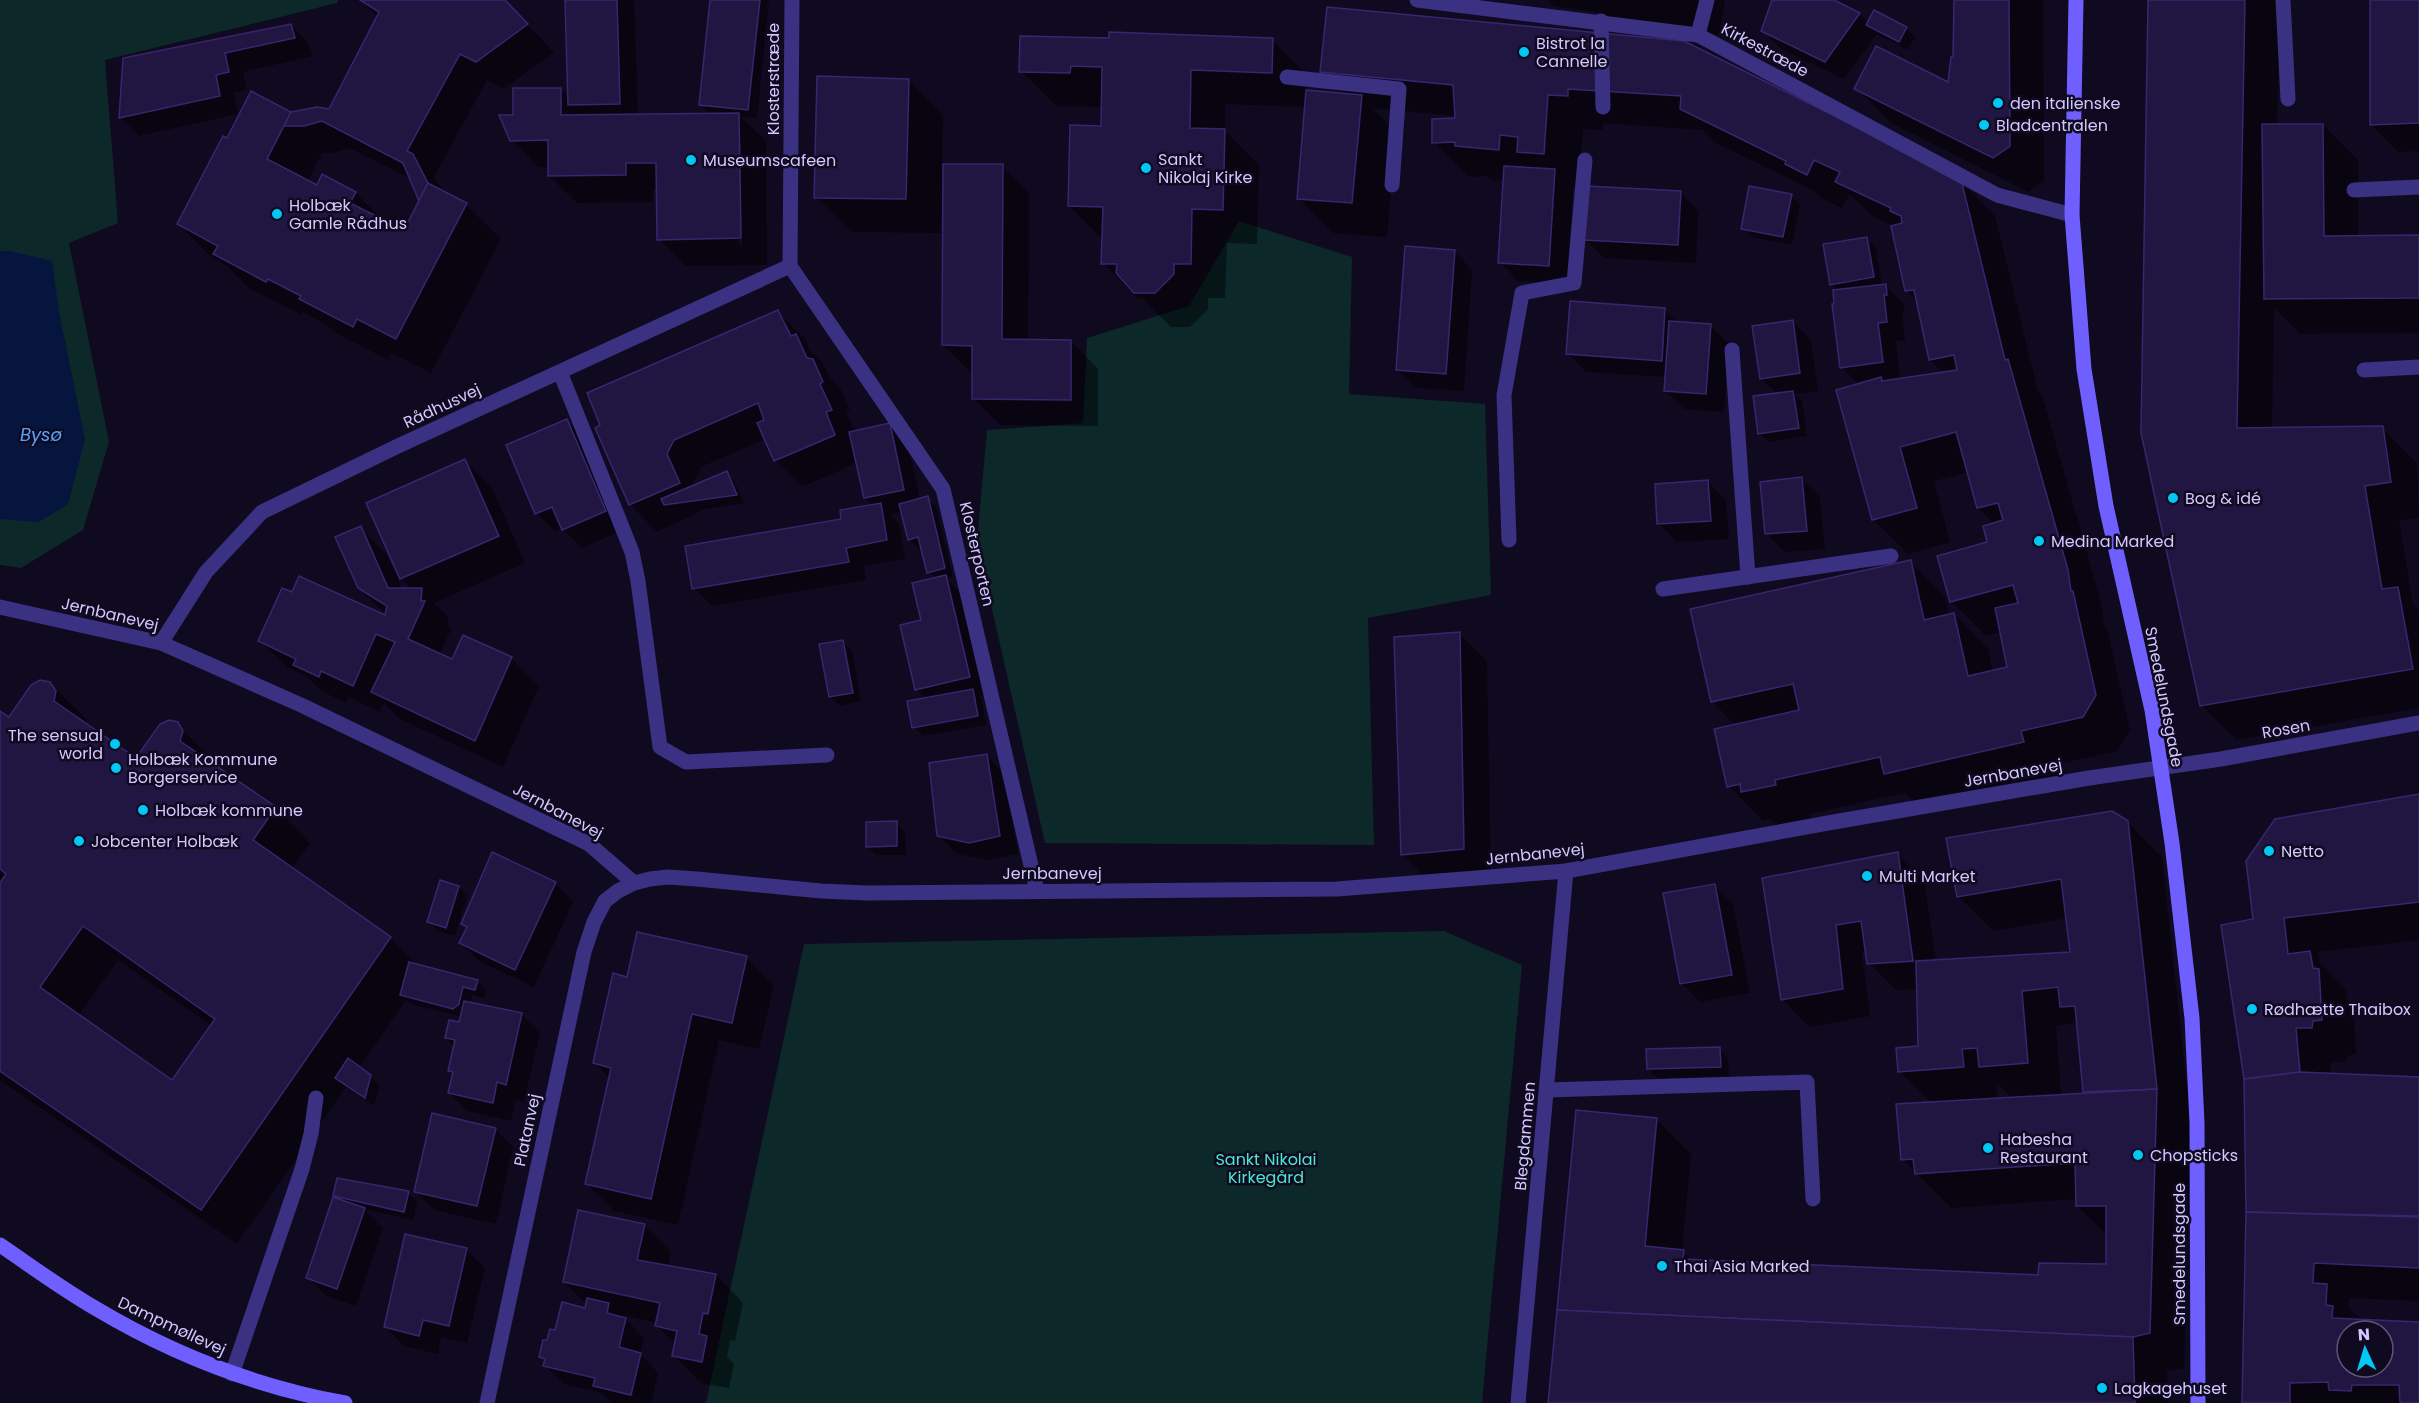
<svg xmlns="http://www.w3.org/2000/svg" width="2419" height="1403" font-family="Poppins,sans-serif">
<rect width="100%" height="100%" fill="#0f0a1f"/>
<g fill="#0d2829">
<polygon points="0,0 338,0 337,3 105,60 118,223 69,243 109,442 83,530 21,568 0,565"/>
<polygon points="1239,221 1352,257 1349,394 1485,404 1491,595 1368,618 1374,845 1045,843 977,543 987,430 1083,423 1087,338 1189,306"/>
<polygon points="1444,931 1522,965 1482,1403 706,1403 804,944"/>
</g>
<polygon fill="#05153d" points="0,251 10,251 52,261 59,312 85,439 68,504 39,522 0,519"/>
<g fill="#0007" fill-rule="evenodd">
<path d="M361 0H504L554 52 504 89 487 80 434 177 446 194 466 205 501 239 431 373 392 353 388 360 336 333 327 325 303 312 302 315 250 289 227 266 213 259 179 224 227 140 291 113 329 111 377 17ZM350 148 411 179 421 201 405 232 384 221 356 193 323 176 317 187 307 182 322 153H332Z"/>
<path d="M567 0H634L638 115H711L701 105 712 0H769L757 118 741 117 766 141 767 265 686 266 659 239 658 190H653V202L577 203 549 176V167H539L511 140 514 117 560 89 570 99ZM539 139H555V142H539ZM738 140H741L742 246H739Z"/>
<polygon points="1548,0 1725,0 1719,35 1610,18 1606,14 1554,6"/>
<polygon points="1774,0 1830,0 1859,14 1869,23 1906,28 1915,37 1908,50 1877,34 1844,79 1781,49 1763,31"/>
<polygon points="1955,0 2043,0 2044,181 2028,192 1891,123 1856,88 1949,84 1955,58"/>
<polygon points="2149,0 2280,0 2277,126 2323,125 2358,160 2358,237 2419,237 2419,333 2300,334 2274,307 2272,429 2382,428 2417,463 2419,518 2399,520 2413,605 2419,610 2419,708 2237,740 2202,706"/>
<polygon points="2371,0 2419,0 2419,151 2398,152 2371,124"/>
<polygon points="291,25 309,44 312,56 243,72 247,90 233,93 238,114 139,136 121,118 124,60"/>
<polygon points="1272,40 1307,75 1306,92 1346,95 1322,72 1684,42 1960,181 1995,216 2038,391 2042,395 2102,606 2104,625 2107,628 2130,731 2117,751 2055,765 2058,777 1920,808 1905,793 1809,814 1810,819 1778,826 1770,819 1763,821 1729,786 1736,726 1712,701 1910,562 1945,597 1949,615 1954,614 1988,649 1993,672 2009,669 2001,632 1986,636 1951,601 1989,543 1995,524 1978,508 1969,472 1934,481 1950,542 1908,554 1873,519 1859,385 1842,367 1836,305 1838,291 1831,284 1867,239 1876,248 1882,286 1885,285 1904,304 1904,313 1902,313 1905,340 1896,341 1900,379 1944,373 1930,360 1918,302 1906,290 1892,225 1872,216 1850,194 1842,208 1821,198 1814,191 1716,143 1703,130 1603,123 1602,130 1583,129 1578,188 1573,188 1567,284 1518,281 1500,262 1505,181 1492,180 1487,176 1469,177 1434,142 1456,120 1456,116 1372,108 1396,131 1387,237 1333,233 1298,198 1306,107 1225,104 1225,131 1259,165 1257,244 1227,243 1225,298 1208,298 1208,309 1190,327 1171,327 1142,298 1137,298 1103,263 1103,240 1069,206 1103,127 1103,107 1056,106 1021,71"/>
<polygon points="909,80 943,115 942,166 1002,166 1029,193 1028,341 1071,341 1098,369 1098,426 1000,425 973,398 973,372 970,372 943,345 944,216 941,216 941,233 851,232 816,197"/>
<polygon points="1680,192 1698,211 1696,263 1604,258 1585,239"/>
<polygon points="1791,196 1800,205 1792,245 1752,237 1743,228"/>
<polygon points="1454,251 1472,270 1464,391 1416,388 1397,370"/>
<polygon points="1664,309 1678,323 1710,325 1729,344 1724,412 1684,409 1665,390 1666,377 1586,372 1568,353"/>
<polygon points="778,312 805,339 810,351 823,363 829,376 840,388 850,409 846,412 855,432 889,424 908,443 920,500 927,498 936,507 953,577 947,579 964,596 987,695 979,697 982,700 986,725 923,736 914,727 926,699 916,689 923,621 936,579 929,572 922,548 919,549 910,540 902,512 890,515 899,523 905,559 864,566 866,580 712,606 694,588 873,506 865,498 857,463 802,487 775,460 765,439 701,467 694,482 695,486 726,473 735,482 744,503 705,509 657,532 630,504 597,428"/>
<polygon points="1792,321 1811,340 1818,391 1795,394 1802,401 1807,436 1768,442 1759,433 1777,394 1761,378"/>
<polygon points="567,421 586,440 624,530 582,548 562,528 555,532 537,513"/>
<polygon points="465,461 492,488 525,563 434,603 448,617 448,626 451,629 440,654 453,661 464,637 512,659 539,686 503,767 400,719 384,703 380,712 348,697 346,703 322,691 307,677 287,667 259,640 391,619 359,588 360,528 387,555 403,590 413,590 401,578"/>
<polygon points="1802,479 1820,497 1825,549 1785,552 1767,534"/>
<polygon points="1708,482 1726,500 1729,539 1677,542 1659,524"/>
<polygon points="1460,634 1487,661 1491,876 1430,882 1402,855"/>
<polygon points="843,642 852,651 861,701 840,706 831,697"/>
<path d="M49 683 85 718 90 727 136 760 177 724 212 759 217 767 275 808 310 843 292 869 390 938 418 966 477 981 486 990 484 998 472 995 470 1003 522 1015 540 1033 524 1102 516 1100 511 1121 468 1111 449 1093 454 1074 450 1071 455 1047 446 1038 460 1024 462 1017 411 1004 406 1000 359 1068 380 1085 374 1106 346 1087 237 1244 0 1080V885L3 881 0 878V713L9 719ZM118 960 212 1026 172 1082 78 1016Z"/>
<polygon points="986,755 1005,774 1018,854 989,860 957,854 938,835"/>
<path d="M2419 795V940L2318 952 2319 962 2345 988 2347 999 2353 1005 2356 1054 2348 1056 2346 1062H2330L2331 1075 2419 1079V1301L2349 1298 2348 1307 2362 1320 2419 1323V1403H2243L2247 1212 2245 1078 2254 920ZM2347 1331H2383V1367H2347Z"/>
<path d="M2127 822 2162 857 2191 1125 2184 1368 2167 1371 2168 1403H1550L1656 1119 1691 1154 1682 1251 1692 1261 2040 1277 2108 1265V1236L2077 1206V1199L1951 1208 1902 1159 1932 1103 1899 1071 1920 1047 1918 989 1896 990 1869 963 1867 951 1862 952 1870 1016 1809 1027 1782 999 1764 879 1897 854 1924 881 1936 961 2072 953 2067 918 1993 931 1958 896ZM1921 959V962L1890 964V961ZM2078 1023 2085 1093 2061 1095 2056 1026ZM1996 1082 2012 1098 1998 1099Z"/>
<polygon points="896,823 905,832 906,855 876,855 867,846"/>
<polygon points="555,883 573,902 534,987 479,961 461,943 468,929 462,924"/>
<polygon points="1714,885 1733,904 1750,993 1700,1002 1682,983"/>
<polygon points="458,887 467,896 455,936 438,931 429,921"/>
<polygon points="746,958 774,985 759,1049 719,1040 678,1225 614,1211 587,1184 610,1079 595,1063 628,978"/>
<polygon points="1719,1049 1728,1058 1729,1076 1657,1078 1648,1069"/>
<polygon points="495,1129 513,1147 496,1224 434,1210 415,1191"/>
<polygon points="408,1193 417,1202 413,1220 363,1209 383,1228 356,1306 326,1296 308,1278 341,1202 335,1195"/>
<polygon points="644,1225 671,1252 668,1267 716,1275 743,1303 735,1341 730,1340 727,1357 734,1364 729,1388 701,1383 674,1356 676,1345 657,1326 657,1323 622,1315 644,1338 640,1354 658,1373 651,1403 612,1403 602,1393 563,1384 545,1365 546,1362 540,1357 548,1342 556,1332 586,1310 587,1305 564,1282"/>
<polygon points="466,1249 485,1268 467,1343 441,1337 438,1354 404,1346 385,1327"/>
</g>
<g fill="#211541" stroke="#3a256f" stroke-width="1.5" fill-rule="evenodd">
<polygon points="360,0 505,0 528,24 476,62 460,54 407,151 413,154 428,183 419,201 403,163 322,121 304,126 283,126 291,112 317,107 329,109 379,12"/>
<polygon points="565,0 617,0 620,104 568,105"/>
<polygon points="710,0 760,0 748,110 699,105"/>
<polygon points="1772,0 1834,0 1860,13 1825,62 1761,31"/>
<polygon points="1954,0 2009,0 2010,146 1993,158 1854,89 1876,46 1948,82 1951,57 1953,57"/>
<polygon points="2148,0 2245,0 2237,428 2383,426 2391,482 2365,486 2382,589 2398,587 2413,669 2200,706 2141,433"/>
<polygon points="2370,0 2419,0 2419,123 2370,125"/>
<polygon points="1327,7 1684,41 1961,179 2005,360 2008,359 2068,570 2071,591 2073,591 2096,695 2083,717 2021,731 2024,742 1884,774 1880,757 1775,780 1776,785 1741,792 1740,784 1727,787 1714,729 1799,710 1793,684 1711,702 1690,609 1911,560 1924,620 1954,613 1968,676 2007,667 1995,608 2018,603 2013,585 1950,602 1937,556 1987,542 1983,526 2003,520 1998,503 1977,508 1956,432 1900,447 1917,508 1872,520 1836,390 1881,377 1882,381 1957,370 1954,355 1929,360 1914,290 1905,291 1891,226 1902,223 1901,216 1890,211 1891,208 1835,182 1840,172 1814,160 1807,175 1785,164 1786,161 1680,109 1681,96 1568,89 1568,96 1548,95 1544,154 1517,152 1518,137 1500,135 1499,150 1455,146 1455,142 1432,143 1432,119 1455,118 1453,85 1320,72"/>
<polygon points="1874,10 1907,27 1899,42 1866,25"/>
<polygon points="291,24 295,38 225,53 229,72 216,75 220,96 119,118 123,58"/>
<polygon points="1109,32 1273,38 1272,73 1191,70 1190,128 1225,129 1223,210 1192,209 1191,264 1174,264 1174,274 1155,293 1134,293 1116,273 1117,264 1101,264 1103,207 1068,206 1070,125 1101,126 1102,67 1071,66 1070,73 1019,72 1020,36 1109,38"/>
<polygon points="817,76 909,79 906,199 814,198"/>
<polygon points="513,88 561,88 561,115 739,113 741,238 657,240 656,163 626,163 626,175 548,176 548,140 510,141 499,115 513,115"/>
<polygon points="1306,90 1362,95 1352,203 1297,199"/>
<polygon points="251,91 291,112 267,159 317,185 322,174 356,192 350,203 404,230 428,183 467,203 396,339 357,319 353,327 299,299 301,296 268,279 266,282 213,254 218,246 177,224 223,136 227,138"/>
<polygon points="2262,124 2323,124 2324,236 2419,235 2419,298 2264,299"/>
<polygon points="943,164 1003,164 1002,339 1071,340 1071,400 972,399 972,346 942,345"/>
<polygon points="1504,166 1555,169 1549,266 1498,263"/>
<polygon points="1586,186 1681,191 1678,245 1584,240"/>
<polygon points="1749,186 1792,194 1783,237 1741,229"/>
<polygon points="1867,237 1874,277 1830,285 1823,244"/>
<polygon points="1405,246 1455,250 1446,374 1396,370"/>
<polygon points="1886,284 1887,295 1884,295 1887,322 1878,323 1883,362 1840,368 1832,304 1834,304 1833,290"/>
<polygon points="1570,301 1665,308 1662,361 1566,354"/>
<polygon points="778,310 791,336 796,334 807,358 813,359 823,382 820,384 832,410 826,412 835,435 774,461 757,423 764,420 758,403 674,440 667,454 680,483 629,505 595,428 600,425 587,393"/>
<polygon points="1793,320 1800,373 1760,379 1752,326"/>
<polygon points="1669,321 1711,324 1706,394 1664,391"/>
<polygon points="1793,391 1799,428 1758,434 1753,396"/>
<polygon points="567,419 606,511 562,530 552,507 535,514 506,445"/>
<polygon points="890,423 904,490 864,498 849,432"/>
<polygon points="465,459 499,536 400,579 366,503"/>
<polygon points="727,471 737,495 664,505 661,499"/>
<polygon points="1802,477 1807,531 1765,534 1760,482"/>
<polygon points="1708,480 1711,521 1657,524 1655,484"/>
<polygon points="928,496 945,568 927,573 918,537 908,540 899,504"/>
<polygon points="881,503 887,540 846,548 849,562 692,589 685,546 841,519 840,510"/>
<polygon points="361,526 388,588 422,588 421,601 425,601 408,639 452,659 463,635 512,657 475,741 371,692 395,642 376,634 353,686 321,671 319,677 293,665 296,659 258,641 282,588 292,592 299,576 385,615 387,606 358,588 335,537"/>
<polygon points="946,575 970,677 915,690 900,625 921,620 912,583"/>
<polygon points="1460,632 1464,849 1401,855 1394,637"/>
<polygon points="843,640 853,693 829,697 819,644"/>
<path d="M40 680 50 682 56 691 54 701 136 758 160 724 169 720 178 722 183 731 180 741 276 807 253 840 391 937 201 1210 0 1071V883L6 874 0 869V711L9 717 31 685ZM83 926 215 1019 172 1080 40 987Z"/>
<polygon points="973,689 978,716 912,728 907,701"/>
<polygon points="987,754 1000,836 969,843 937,836 929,763"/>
<polygon points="2419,794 2419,902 2284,918 2288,954 2310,951 2313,968 2319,969 2322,1020 2313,1021 2312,1028 2296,1028 2300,1072 2244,1079 2221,925 2253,919 2246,861 2275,819"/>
<polygon points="2112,811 2128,821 2157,1089 2083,1092 2075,1006 2060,1007 2058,987 2022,991 2028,1063 1979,1067 1977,1048 1962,1049 1964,1067 1898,1072 1896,1048 1918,1046 1916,961 2070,952 2061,879 1957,897 1946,838"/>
<polygon points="897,821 897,846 866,847 866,822"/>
<polygon points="492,852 556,882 515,970 459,943 467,927 461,924"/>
<polygon points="1898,852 1913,961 1867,964 1861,921 1836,925 1843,989 1781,1000 1762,878"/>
<polygon points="440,880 459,886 446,928 427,922"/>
<polygon points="1715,884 1732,975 1680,984 1663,893"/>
<polygon points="637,932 747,956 732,1023 692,1014 651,1199 585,1184 611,1068 593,1063 613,973 627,977"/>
<polygon points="409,962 478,980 475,990 463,987 459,1004 453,1009 400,995"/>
<polygon points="464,1001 522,1013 506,1085 497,1082 493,1103 448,1093 453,1072 448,1071 455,1040 445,1038 449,1020 459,1022"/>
<polygon points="1720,1047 1721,1067 1647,1069 1646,1049"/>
<polygon points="348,1058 371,1075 365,1098 335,1078"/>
<polygon points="2300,1072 2419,1077 2419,1216 2246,1212 2244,1079"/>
<polygon points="2157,1089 2150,1333 2133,1337 1557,1310 1576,1110 1657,1118 1645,1246 1684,1250 1683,1259 2038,1275 2039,1263 2106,1264 2106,1206 2076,1206 2075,1163 1915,1174 1913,1159 1901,1160 1896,1104"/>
<polygon points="432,1113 496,1128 477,1206 414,1192"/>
<polygon points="337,1178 409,1191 404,1212 333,1196"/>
<polygon points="333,1197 365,1208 337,1289 306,1278"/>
<polygon points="578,1210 645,1224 637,1260 716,1274 708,1314 703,1313 699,1334 707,1336 702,1362 672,1356 677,1331 655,1326 660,1303 563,1282"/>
<path d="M2246 1212 2419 1217V1268L2314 1263 2313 1283 2327 1284 2326 1305 2333 1306 2332 1318 2419 1322V1403H2400L2399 1385H2352L2351 1391 2329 1390 2328 1382 2290 1383V1403H2242ZM2347 1331H2383V1367H2347Z"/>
<polygon points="405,1234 467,1248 449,1326 423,1320 419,1336 384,1327"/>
<polygon points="587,1298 609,1303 607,1313 626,1318 619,1347 641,1353 631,1395 593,1386 595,1378 543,1366 545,1359 539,1357 543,1340 547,1340 550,1329 555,1330 562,1302 585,1308"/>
<polygon points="1557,1310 2133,1337 2135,1403 1548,1403"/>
</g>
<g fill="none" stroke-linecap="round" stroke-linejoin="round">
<g stroke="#3b3182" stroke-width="15">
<polyline points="2283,0 2288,99"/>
<polyline points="1601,21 1603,107"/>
<polyline points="1698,35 1707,0"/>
<polyline points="1287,77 1399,89 1392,185"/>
<polyline points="2354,190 2419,187"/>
<polyline points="1732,350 1748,577"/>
<polyline points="2364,370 2419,367"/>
<polyline points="560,372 632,552 638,581 660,747 686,762 827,755"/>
<polyline points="1509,540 1504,395 1522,293 1574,283 1585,160"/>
<polyline points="1663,589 1891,556"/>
<polyline points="1547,1090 1807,1082 1813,1199"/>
<polyline points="232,1374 302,1169 311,1134 316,1098"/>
</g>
<g stroke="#3b3182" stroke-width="15">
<polyline points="1417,0 1698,35 1997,195 2072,215"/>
<polyline points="790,266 943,489 1037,891"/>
<polyline points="790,266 792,0"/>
<polyline points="0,607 161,643 301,705 589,844 634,883"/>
<polyline points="161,643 206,572 262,512 398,446 790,266"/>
<polyline points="487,1403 584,952 594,922 605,901 618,891 634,883 650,879 668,877 697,879 821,891 867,893 1337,889 1566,871 1828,823 2089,778 2221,759 2419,723"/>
<polyline points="1518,1403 1566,871"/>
</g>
<g stroke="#705fff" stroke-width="15">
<polyline points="2076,0 2072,215 2084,369 2106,506 2152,710 2172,843 2192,1018 2197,1123 2198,1403"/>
<path d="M0 1245C31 1266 62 1289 95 1308 172 1354 257 1387 345 1403"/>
</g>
</g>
<g fill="#00c7f3" stroke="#0f0a1f" stroke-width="2">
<circle cx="1524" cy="52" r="6"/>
<circle cx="1998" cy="103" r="6"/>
<circle cx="1984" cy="125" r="6"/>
<circle cx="691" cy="160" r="6"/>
<circle cx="1146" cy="168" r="6"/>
<circle cx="277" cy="214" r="6"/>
<circle cx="2173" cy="498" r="6"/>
<circle cx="2039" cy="541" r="6"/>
<circle cx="115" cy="744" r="6"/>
<circle cx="116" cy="768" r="6"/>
<circle cx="143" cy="810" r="6"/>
<circle cx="79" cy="841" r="6"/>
<circle cx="2269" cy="851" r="6"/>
<circle cx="1867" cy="876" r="6"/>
<circle cx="2252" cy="1009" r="6"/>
<circle cx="1988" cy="1148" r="6"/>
<circle cx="2138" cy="1155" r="6"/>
<circle cx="1662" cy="1266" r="6"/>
<circle cx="2102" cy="1388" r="6"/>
</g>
<g text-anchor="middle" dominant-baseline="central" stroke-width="5" stroke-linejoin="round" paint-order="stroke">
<g font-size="16" fill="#d3c8ff" stroke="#0f0a1f" text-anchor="start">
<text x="1536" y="43">Bistrot la<tspan x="1536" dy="18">Cannelle</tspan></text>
<text x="2010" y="103">den italienske</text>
<text x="1996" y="125">Bladcentralen</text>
<text x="1158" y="159">Sankt<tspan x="1158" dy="18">Nikolaj Kirke</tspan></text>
<text x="703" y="160">Museumscafeen</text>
<text x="289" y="205">Holbæk<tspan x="289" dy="18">Gamle Rådhus</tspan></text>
<text x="2185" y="498">Bog &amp; idé</text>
<text x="2051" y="541">Medina Marked</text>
<text x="103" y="735" text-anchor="end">The sensual<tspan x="103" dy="18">world</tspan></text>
<text x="128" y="759">Holbæk Kommune<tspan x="128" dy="18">Borgerservice</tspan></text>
<text x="155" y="810">Holbæk kommune</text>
<text x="91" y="841">Jobcenter Holbæk</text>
<text x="2281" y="851">Netto</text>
<text x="1879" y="876">Multi Market</text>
<text x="2264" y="1009">Rødhætte Thaibox</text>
<text x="2000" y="1139">Habesha<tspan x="2000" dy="18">Restaurant</tspan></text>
<text x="2150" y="1155">Chopsticks</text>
<text x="1674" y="1266">Thai Asia Marked</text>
<text x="2114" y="1388">Lagkagehuset</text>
</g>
<g font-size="16" fill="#d3c8ff" stroke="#0f0a1f">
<text transform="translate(1765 50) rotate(28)">Kirkestræde</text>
<text transform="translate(773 79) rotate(-90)">Klosterstræde</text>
<text transform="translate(442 406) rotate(-25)">Rådhusvej</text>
<text transform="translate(977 554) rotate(77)">Klosterporten</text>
<text transform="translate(110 614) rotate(13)">Jernbanevej</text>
<text transform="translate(2164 697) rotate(79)">Smedelundsgade</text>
<text transform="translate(2286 729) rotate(-10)">Rosen</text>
<text transform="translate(2013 773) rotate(-10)">Jernbanevej</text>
<text transform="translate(558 811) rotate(28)">Jernbanevej</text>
<text transform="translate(1535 854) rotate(-6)">Jernbanevej</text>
<text x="1052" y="873">Jernbanevej</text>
<text transform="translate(527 1130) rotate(-78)">Platanvej</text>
<text transform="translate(1525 1136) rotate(-85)">Blegdammen</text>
<text transform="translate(2179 1254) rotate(-90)">Smedelundsgade</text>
<text transform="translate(172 1326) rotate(25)">Dampmøllevej</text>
</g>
<g font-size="16" fill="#4ae9ce" stroke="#0f0a1f">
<text x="1266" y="1159">Sankt Nikolai<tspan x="1266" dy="18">Kirkegård</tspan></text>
</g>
<g font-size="18" font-style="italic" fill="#56a3ff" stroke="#0f0a1f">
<text x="41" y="434">Bysø</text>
</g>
</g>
<g transform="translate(2365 1349) rotate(356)"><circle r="28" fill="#0f0a1f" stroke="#5d5679" stroke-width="1.5"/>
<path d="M0-4.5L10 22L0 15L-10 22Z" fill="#00c7f3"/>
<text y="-9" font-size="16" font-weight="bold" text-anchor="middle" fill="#d3c8ff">N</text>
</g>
</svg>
